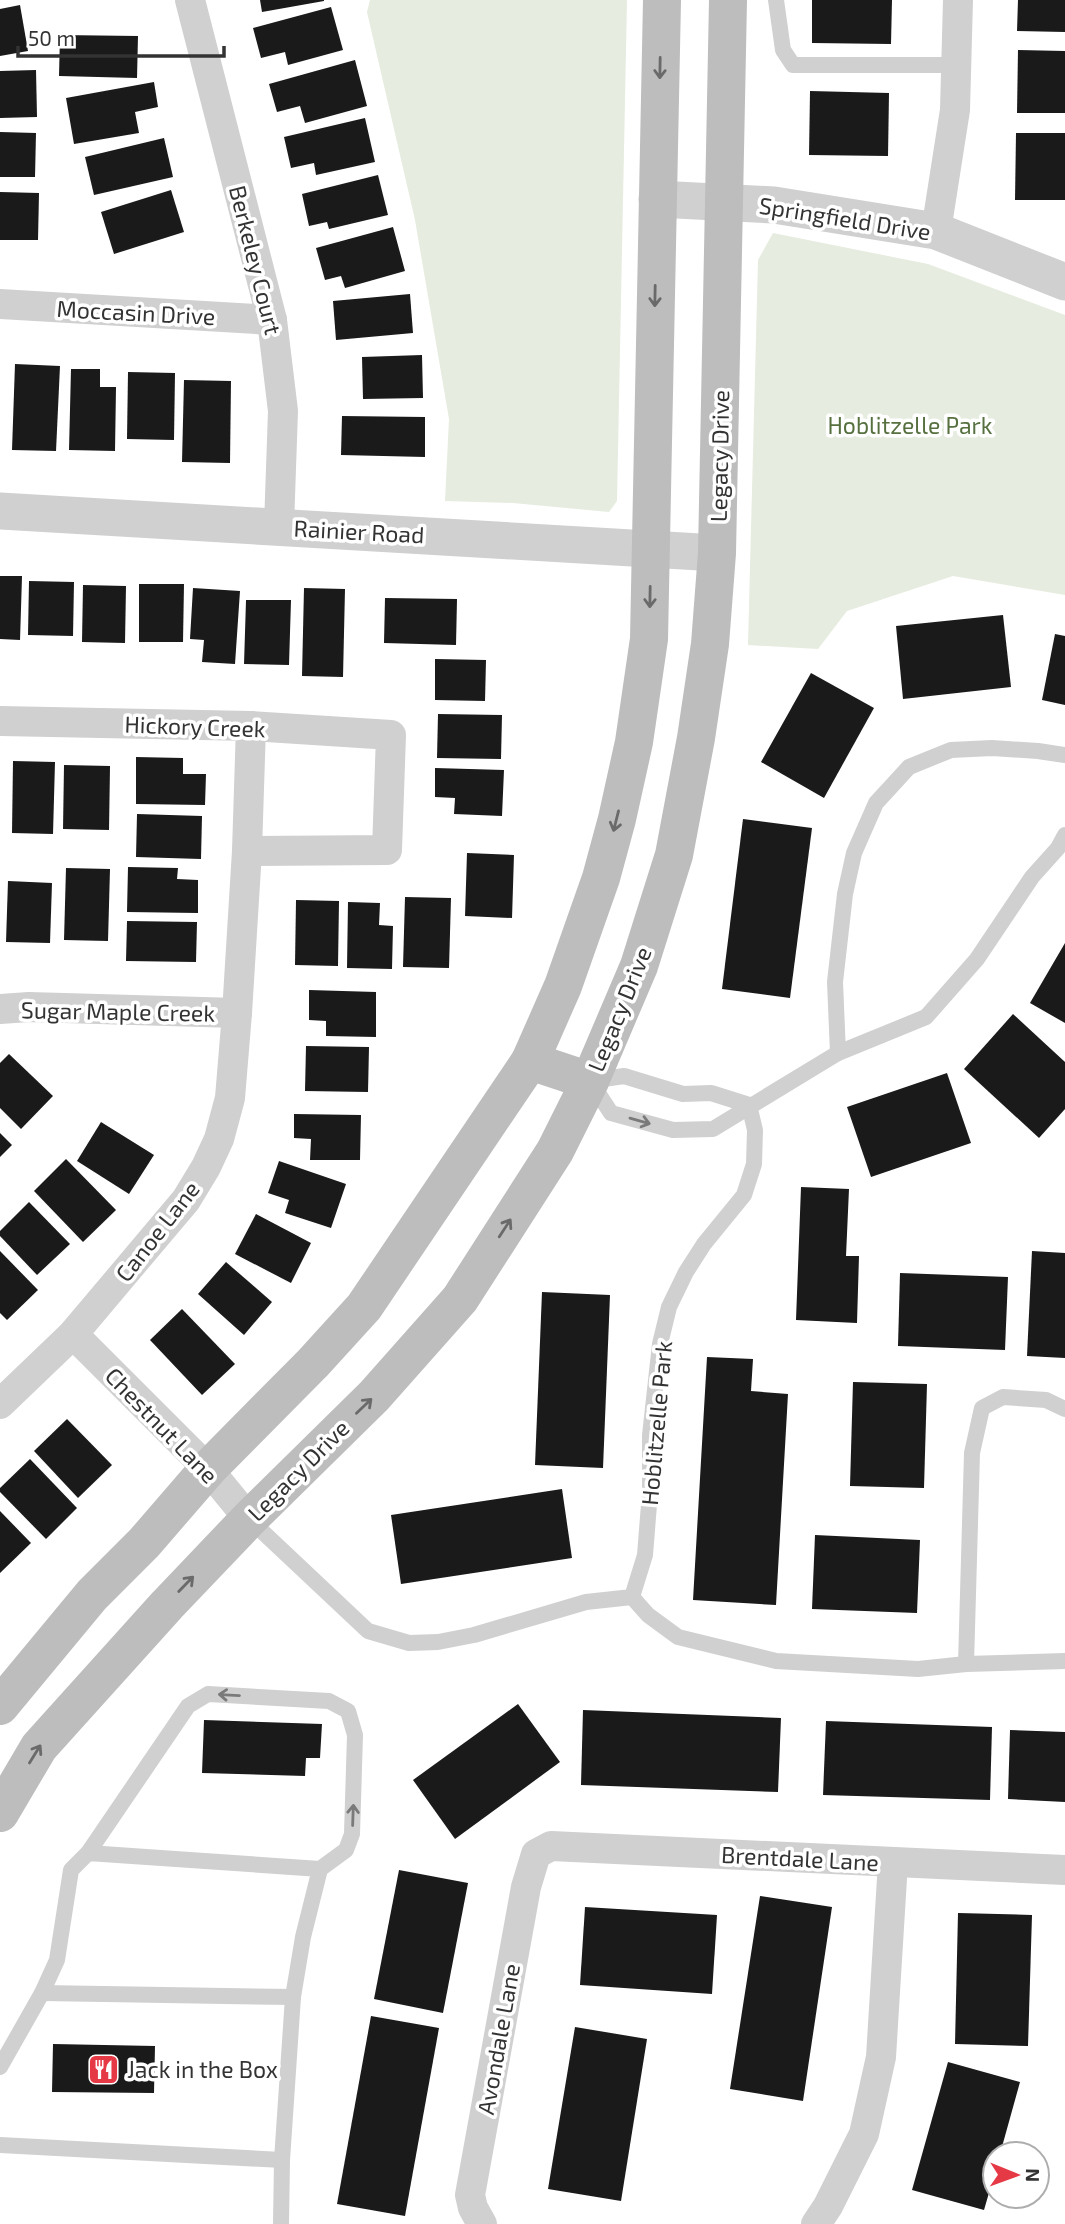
<svg xmlns="http://www.w3.org/2000/svg" width="1065" height="2224" font-family="'Exo 2',sans-serif">
<rect width="100%" height="100%" fill="#fff"/>
<g fill="#e6ecdf">
<polygon points="370,0 627,0 617,501 609,512 513,503 445,501 449,419 415,220 367,12"/>
<polygon points="773,233 928,264 1065,315 1065,595 953,576 847,611 818,649 748,645 758,260"/>
</g>
<g fill="#1a1a1a">
<polygon points="260,0 324,0 324,1 262,12"/>
<polygon points="812,0 892,0 891,44 812,43"/>
<polygon points="1018,0 1065,0 1065,32 1017,31"/>
<polygon points="20,5 28,51 0,56 0,9"/>
<polygon points="331,7 343,50 288,65 285,52 261,58 253,28"/>
<polygon points="60,35 138,36 137,78 59,76"/>
<polygon points="1018,50 1065,51 1065,113 1017,113"/>
<polygon points="355,60 367,106 305,123 300,106 277,112 269,84"/>
<polygon points="36,70 37,117 0,118 0,71"/>
<polygon points="154,82 158,107 135,112 139,133 74,144 66,98"/>
<polygon points="810,91 889,93 888,156 809,155"/>
<polygon points="365,118 375,162 316,175 314,163 291,168 284,137"/>
<polygon points="0,132 36,133 35,177 0,177"/>
<polygon points="1016,133 1065,133 1065,200 1015,200"/>
<polygon points="164,138 173,177 94,195 85,157"/>
<polygon points="378,175 388,215 329,229 327,222 309,226 302,194"/>
<polygon points="171,190 184,232 114,254 101,212"/>
<polygon points="0,192 39,193 38,240 0,240"/>
<polygon points="393,227 405,271 345,288 341,276 325,280 316,248"/>
<polygon points="410,294 413,333 336,340 333,301"/>
<polygon points="422,355 423,398 363,399 362,357"/>
<polygon points="15,364 60,366 56,451 12,450"/>
<polygon points="71,369 100,369 100,387 116,387 115,451 69,450"/>
<polygon points="128,372 175,373 174,440 127,439"/>
<polygon points="184,380 231,381 230,463 182,462"/>
<polygon points="342,416 425,417 425,457 341,455"/>
<polygon points="0,576 22,576 20,640 0,639"/>
<polygon points="29,581 74,582 73,636 28,635"/>
<polygon points="139,584 184,584 183,642 139,642"/>
<polygon points="83,585 126,586 125,643 82,642"/>
<polygon points="193,588 240,591 235,664 202,662 204,640 190,639"/>
<polygon points="304,588 345,589 343,677 302,676"/>
<polygon points="385,598 457,599 456,645 384,643"/>
<polygon points="246,600 291,600 289,665 244,664"/>
<polygon points="1003,615 1011,687 903,699 896,626"/>
<polygon points="1055,634 1065,636 1065,705 1042,700"/>
<polygon points="435,659 486,660 485,701 435,700"/>
<polygon points="811,673 874,708 824,798 761,762"/>
<polygon points="438,714 502,715 501,759 437,758"/>
<polygon points="136,757 183,758 183,774 206,774 205,805 136,804"/>
<polygon points="13,761 55,762 53,834 12,833"/>
<polygon points="64,765 110,766 109,830 63,829"/>
<polygon points="435,768 504,770 502,816 454,814 455,798 435,797"/>
<polygon points="137,814 202,816 201,859 136,857"/>
<polygon points="743,819 812,828 790,998 722,989"/>
<polygon points="467,853 514,855 512,918 465,916"/>
<polygon points="128,867 178,868 177,879 198,880 198,913 127,912"/>
<polygon points="66,868 110,869 108,941 64,940"/>
<polygon points="8,881 52,883 50,943 6,942"/>
<polygon points="405,897 451,898 449,968 403,967"/>
<polygon points="296,900 339,901 338,966 295,965"/>
<polygon points="348,902 380,903 379,925 393,926 392,969 347,968"/>
<polygon points="127,921 197,922 196,962 126,961"/>
<polygon points="1065,943 1065,1023 1030,1003"/>
<polygon points="309,990 376,992 376,1037 326,1036 326,1021 309,1020"/>
<polygon points="1013,1014 1065,1062 1065,1109 1039,1138 964,1069"/>
<polygon points="306,1046 369,1047 368,1092 305,1091"/>
<polygon points="9,1054 53,1096 21,1129 0,1108 0,1063"/>
<polygon points="947,1073 971,1143 871,1177 847,1107"/>
<polygon points="294,1114 361,1115 360,1160 310,1160 311,1139 294,1138"/>
<polygon points="101,1122 154,1155 129,1194 77,1161"/>
<polygon points="0,1133 12,1145 0,1157"/>
<polygon points="66,1159 116,1210 83,1242 34,1191"/>
<polygon points="279,1161 346,1184 331,1228 285,1213 289,1200 268,1193"/>
<polygon points="801,1187 849,1189 846,1256 859,1256 857,1323 796,1320"/>
<polygon points="29,1202 70,1244 37,1275 0,1236 0,1231"/>
<polygon points="256,1214 311,1243 291,1283 235,1254"/>
<polygon points="0,1251 38,1290 7,1320 0,1313"/>
<polygon points="1032,1251 1065,1253 1065,1358 1027,1356"/>
<polygon points="226,1262 272,1302 244,1335 198,1294"/>
<polygon points="900,1273 1008,1277 1005,1350 898,1346"/>
<polygon points="542,1292 610,1295 603,1468 535,1465"/>
<polygon points="182,1309 235,1364 202,1395 150,1340"/>
<polygon points="707,1357 753,1359 751,1391 788,1394 776,1605 693,1600"/>
<polygon points="853,1382 927,1384 924,1488 850,1486"/>
<polygon points="67,1419 112,1465 78,1498 34,1451"/>
<polygon points="30,1459 77,1508 46,1539 0,1492 0,1488"/>
<polygon points="562,1489 572,1558 401,1584 391,1515"/>
<polygon points="0,1511 31,1543 0,1573"/>
<polygon points="815,1535 920,1540 917,1613 812,1609"/>
<polygon points="518,1704 560,1762 455,1839 413,1780"/>
<polygon points="583,1710 781,1718 778,1792 581,1785"/>
<polygon points="204,1720 322,1724 320,1758 306,1758 305,1776 202,1773"/>
<polygon points="826,1721 992,1727 990,1800 823,1795"/>
<polygon points="1010,1730 1065,1732 1065,1802 1008,1799"/>
<polygon points="399,1870 468,1883 443,2013 374,1999"/>
<polygon points="760,1896 832,1907 803,2101 730,2089"/>
<polygon points="585,1907 717,1915 712,1994 580,1985"/>
<polygon points="958,1913 1032,1915 1028,2046 955,2044"/>
<polygon points="371,2016 439,2028 405,2216 337,2204"/>
<polygon points="575,2027 647,2039 621,2201 548,2189"/>
<polygon points="53,2044 155,2046 154,2093 52,2092"/>
<polygon points="948,2062 1020,2082 1000,2154 995,2154 995,2172 984,2210 912,2190"/>
</g>
<g fill="none" stroke-linecap="round" stroke-linejoin="round">
<g stroke="#d0d0d0" stroke-width="16">
<polyline points="776,0 783,50 793,65 956,65"/>
<polyline points="838,1053 835,982 845,894 854,853 876,803 909,767 951,750 992,748 1038,751 1065,755"/>
<polyline points="749,1105 711,1093 683,1094 624,1076 590,1081 611,1113 673,1130 713,1129 838,1053 926,1017 977,959 1032,877 1058,848 1065,835"/>
<polyline points="249,1519 368,1631 409,1643 438,1642 474,1635 586,1602 632,1597 645,1555 650,1492 650,1435 660,1344 669,1307 686,1272 704,1244 744,1195 754,1164 755,1130 749,1105"/>
<polyline points="632,1597 648,1615 678,1637 776,1661 918,1669 966,1664 1065,1661"/>
<polyline points="966,1664 972,1453 982,1408 1003,1397 1046,1400 1065,1409"/>
<polyline points="88,1853 188,1706 208,1694 329,1701 348,1711 355,1735 352,1834 346,1850 320,1869"/>
<polyline points="42,1993 293,1997"/>
<polyline points="0,2067 42,1993 57,1960 71,1870 88,1853 320,1869 303,1937 293,1997 282,2160 281,2224"/>
<polyline points="0,2145 282,2160"/>
</g>
<g stroke="#d0d0d0" stroke-width="30">
<polyline points="190,0 272,320 283,411 279,526"/>
<polyline points="936,231 955,110 958,0"/>
<polyline points="0,304 272,320"/>
<polyline points="0,721 251,726 391,735 387,850 247,851"/>
<polyline points="0,1009 29,1007 237,1013"/>
<polyline points="73,1334 208,1469 249,1519"/>
<polyline points="0,1404 73,1334 186,1200 206,1167 219,1139 230,1098 237,1013 247,851 251,726"/>
<polyline points="482,2224 473,2208 470,2195 526,1887 536,1854 551,1846 1065,1870"/>
<polyline points="816,2224 828,2206 864,2134 881,2057 893,1862"/>
</g>
<g stroke="#d0d0d0" stroke-width="37">
<polyline points="657,199 774,205 936,231 1065,282"/>
<polyline points="0,511 717,553"/>
</g>
<g stroke="#bdbdbd" stroke-width="38">
<polyline points="530,1061 590,1081"/>
<polyline points="0,1706 92,1595 144,1543 208,1469 313,1363 364,1307 530,1061 563,986 601,878 617,819 634,742 649,639 662,0"/>
<polyline points="0,1813 39,1747 167,1605 249,1519 374,1396 460,1299 555,1151 590,1081 639,966 674,855 696,738 710,644 717,553 728,0"/>
</g>
</g>
<defs><path id="oneway-shaft" d="M-6 0H5M1.5-3L5.5 0L1.5 3" fill="none" stroke-width="1.6" stroke-linecap="round" stroke-linejoin="round" transform="scale(1.75)"/></defs>
<g stroke="#6a6a6a">
<use href="#oneway-shaft" transform="translate(660 68) rotate(91)"/>
<use href="#oneway-shaft" transform="translate(655 296) rotate(91)"/>
<use href="#oneway-shaft" transform="translate(650 597) rotate(91)"/>
<use href="#oneway-shaft" transform="translate(616 821) rotate(104)"/>
<use href="#oneway-shaft" transform="translate(505 1228) rotate(-57)"/>
<use href="#oneway-shaft" transform="translate(364 1406) rotate(-44)"/>
<use href="#oneway-shaft" transform="translate(186 1584) rotate(-46)"/>
<use href="#oneway-shaft" transform="translate(35 1754) rotate(-58)"/>
</g>
<g stroke="#7a7a7a">
<use href="#oneway-shaft" transform="translate(640 1121) rotate(16)"/>
<use href="#oneway-shaft" transform="translate(229 1695) rotate(-177)"/>
<use href="#oneway-shaft" transform="translate(353 1815) rotate(-88)"/>
</g>
<defs>
<symbol id="restaurant-square" viewBox="-11 -11 22 22"><rect x="-9" y="-9" width="18" height="18" rx="4" fill="#e63946" stroke="#fff"/><path d="M-5-6h1v4h1v-4h1v4h1v-4h1v5L-1.5 .5V6h-2V.5L-5-1ZM5-6V6H3V1.5H1.5Q1.5-4 5-6Z" fill="#fff"/></symbol>
</defs>
<g fill-rule="evenodd">
<use href="#restaurant-square" x="86" y="2052" width="35" height="35"/>
</g>
<g text-anchor="middle" dominant-baseline="central" stroke-width="7" stroke-linejoin="round" paint-order="stroke">
<g font-size="23" fill="#333" stroke="#fff">
<text transform="translate(845 218) rotate(9)">Springfield Drive</text>
<text transform="translate(256 260) rotate(76)">Berkeley Court</text>
<text transform="translate(136 312) rotate(3)">Moccasin Drive</text>
<text transform="translate(719 456) rotate(-89)">Legacy Drive</text>
<text transform="translate(359 531) rotate(3)">Rainier Road</text>
<text transform="translate(195 726) rotate(2)">Hickory Creek</text>
<text transform="translate(619 1009) rotate(-68)">Legacy Drive</text>
<text transform="translate(118 1011) rotate(1)">Sugar Maple Creek</text>
<text transform="translate(157 1231) rotate(-52)">Canoe Lane</text>
<text transform="translate(656 1423) rotate(-85)">Hoblitzelle Park</text>
<text transform="translate(162 1425) rotate(46)">Chestnut Lane</text>
<text transform="translate(298 1470) rotate(-45)">Legacy Drive</text>
<text transform="translate(800 1858) rotate(3)">Brentdale Lane</text>
<text transform="translate(498 2039) rotate(-80)">Avondale Lane</text>
</g>
<g font-size="23" fill="#56703f" stroke="#fff">
<text x="910" y="425">Hoblitzelle Park</text>
</g>
<g font-size="23" fill="#333" stroke="#fff" text-anchor="start">
<text x="127" y="2069">Jack in the Box</text>
</g>
</g>
<g transform="translate(1016 2175) rotate(91)"><circle r="33" fill="#ffffff" stroke="#adadad" stroke-width="2"/>
<path d="M0-5L12 26L0 18L-12 26Z" fill="#e63946"/>
<text y="-10" font-size="19" font-weight="bold" text-anchor="middle" fill="#333333">N</text>
</g>
<path d="M18 46v10h206v-10" fill="none" stroke="#333333" stroke-width="3.5"/>
<text x="28" y="46" font-size="21" fill="#333333" stroke="#ffffff" stroke-width="5" paint-order="stroke">50 m</text>
</svg>
